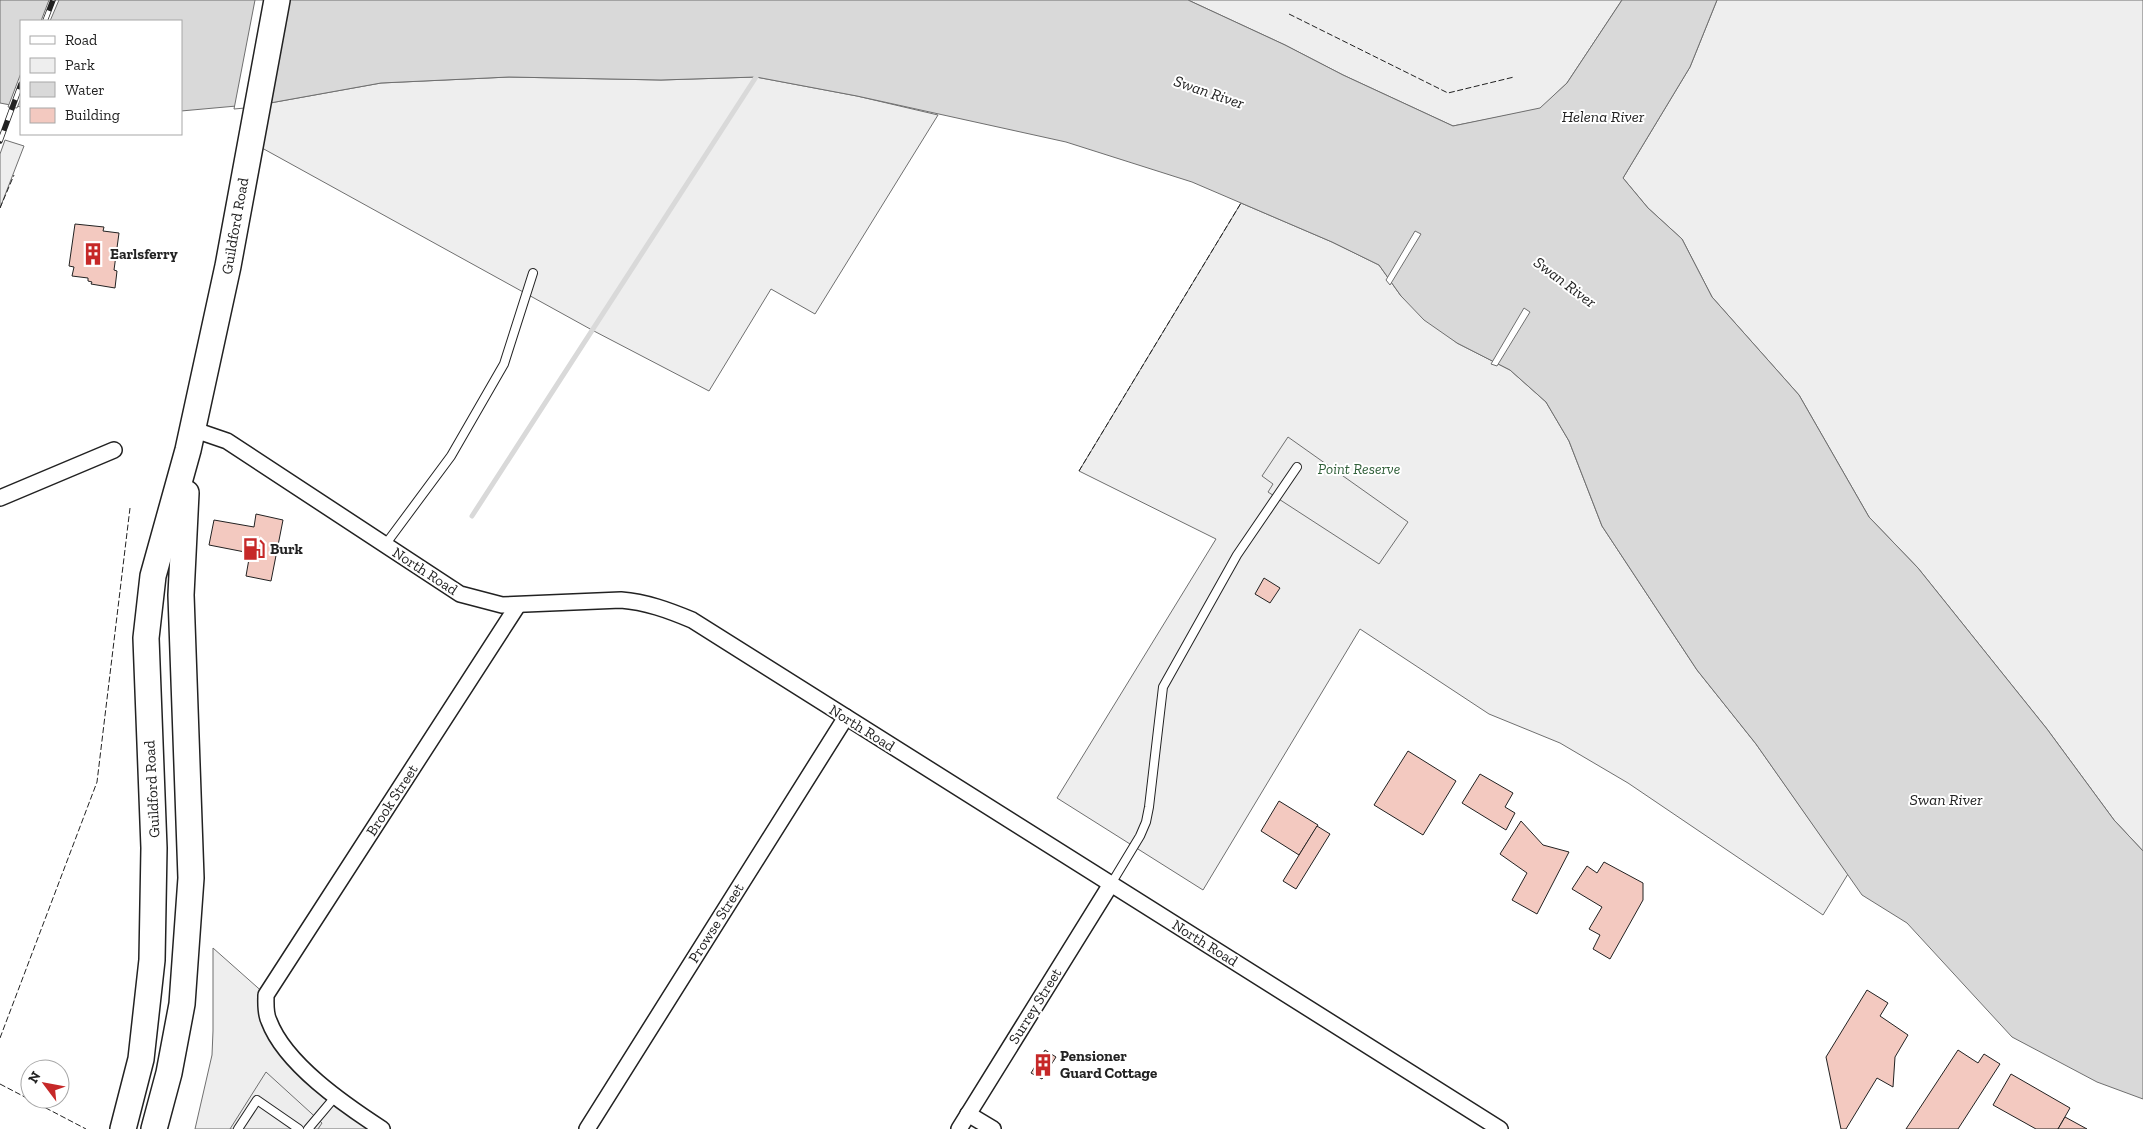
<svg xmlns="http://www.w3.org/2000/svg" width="2143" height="1129" font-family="'Zilla Slab',serif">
<rect width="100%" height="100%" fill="#fff"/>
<g fill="#eee" stroke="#6f6f6f">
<polygon points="1188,0 1622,0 1567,83 1540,109 1453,126 1343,75 1285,45"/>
<polygon points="1717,0 2143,0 2143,851 2114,820 2047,729 1918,568 1869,517 1799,395 1712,297 1682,239 1648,208 1623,178 1690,67"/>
<polygon points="509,77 661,80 756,77 857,96 938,115 815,314 771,289 709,391 592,330 262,148 270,103 381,83"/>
<polygon points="5,140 24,146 0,208 0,154"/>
<polygon points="1241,203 1332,242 1379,265 1401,296 1457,343 1510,370 1546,402 1569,441 1602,526 1697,670 1756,744 1848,874 1823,915 1628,783 1560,743 1489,714 1360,629 1203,890 1057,798 1216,539 1079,471"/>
<polygon points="213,948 266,995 282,1043 382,1129 195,1129 212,1055 213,1031"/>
</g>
<g fill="#ededed" stroke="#6f6f6f">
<polygon points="1288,437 1408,522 1379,564 1268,492 1273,484 1262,476"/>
<polygon points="266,1072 322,1123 318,1129 230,1129"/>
</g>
<polygon fill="#d9d9d9" stroke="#6f6f6f" points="0,0 1188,0 1285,45 1343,75 1453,126 1540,108 1567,83 1622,0 1717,0 1690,67 1623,178 1648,208 1682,239 1712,297 1799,395 1869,517 1918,568 2047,729 2114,820 2143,851 2143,1099 2097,1082 2012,1037 1907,923 1862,895 1756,744 1697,670 1602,526 1569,441 1546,402 1510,370 1457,343 1424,320 1401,296 1379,265 1332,242 1192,182 1066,142 857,96 756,77 661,80 509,77 381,83 270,103 181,111 181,21 21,21 21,107 0,103"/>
<g fill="#fff" stroke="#6f6f6f">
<polygon points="49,0 59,0 50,21 41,21"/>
<polygon points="255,0 287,0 267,106 234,109"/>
<polygon points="21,73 21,98 17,108 8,107"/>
<polygon points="1415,231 1421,234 1390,285 1386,280"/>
<polygon points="1524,308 1530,312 1497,366 1491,364"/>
</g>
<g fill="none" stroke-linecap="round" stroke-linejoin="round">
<polyline stroke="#d9d9d9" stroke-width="5" points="472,516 756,77"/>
</g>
<g fill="#f3c9c0" stroke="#222">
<polygon points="75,224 104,227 103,231 119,233 114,270 117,271 115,288 91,284 92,282 88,281 88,278 72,276 74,267 69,266"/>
<polygon points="256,514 283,520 271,581 246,576 250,553 209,545 214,520 254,527"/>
<polygon points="1264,578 1280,588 1270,603 1255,594"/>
<polygon points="1408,751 1456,781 1423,835 1374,805"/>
<polygon points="1480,774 1513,793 1505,807 1515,813 1506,830 1462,803"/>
<polygon points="1279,801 1318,825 1299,855 1261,831"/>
<polygon points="1521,821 1543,845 1569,852 1537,914 1512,900 1527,873 1500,854"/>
<polygon points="1317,826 1330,834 1296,889 1283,881"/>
<polygon points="1604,862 1643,883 1643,900 1610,959 1593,949 1600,935 1589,929 1602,907 1572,889 1587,866 1597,873"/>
<polygon points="1867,990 1888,1003 1880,1016 1908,1035 1895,1057 1893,1087 1877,1078 1846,1129 1841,1129 1826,1057"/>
<polygon points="1045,1050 1056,1057 1042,1079 1031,1073"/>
<polygon points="1958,1050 1978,1063 1984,1054 2000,1064 1958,1129 1906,1129"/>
<polygon points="2011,1074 2070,1108 2058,1129 2036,1129 1993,1105"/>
<polygon points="2065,1117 2087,1129 2058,1129"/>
</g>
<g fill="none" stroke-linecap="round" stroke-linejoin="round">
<defs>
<g id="service">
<polyline points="385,545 451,456 504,364 533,273"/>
<polyline points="1111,884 1140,836 1146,822 1149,807 1163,687 1237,555 1297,467"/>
<polyline points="238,1129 257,1100 299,1129"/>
<polyline points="308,1129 335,1097"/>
</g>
<g id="minor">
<path d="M192 429 227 441 460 594 502 605 621 600C646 602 668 610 692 620L1500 1129"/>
<polyline points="0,498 114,450"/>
<polyline points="968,1114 993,1129"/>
<path d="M382 1129C345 1105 285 1064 269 1021 265 1013 266 1003 266 995L518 605"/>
<polyline points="587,1129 846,717"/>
<polyline points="959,1129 1111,884"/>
</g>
<g id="trunk">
<polyline points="123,1129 141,1059 152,960 154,848 146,638 153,576 188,450 228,266 277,0"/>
<polyline points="154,1129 169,1073 182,1004 191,878 181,595 186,493"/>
</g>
</defs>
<use href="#service" stroke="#222" stroke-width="10"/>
<use href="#minor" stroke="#222" stroke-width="18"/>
<use href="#trunk" stroke="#222" stroke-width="28"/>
<use href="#service" stroke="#fff" stroke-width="8"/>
<use href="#minor" stroke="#fff" stroke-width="15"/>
<use href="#trunk" stroke="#fff" stroke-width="25"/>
<defs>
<g id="rail">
<polyline points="45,21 53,0"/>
<polyline points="0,141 21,84"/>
</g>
</defs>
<use href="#rail" stroke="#222" stroke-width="5.5"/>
<use href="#rail" stroke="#fff" stroke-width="4" stroke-dasharray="11" stroke-linecap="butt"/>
<g stroke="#222" stroke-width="1" stroke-dasharray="6 2.5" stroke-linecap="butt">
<polyline points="1289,14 1448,93 1514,77"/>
<polyline points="0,208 14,175"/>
<polyline points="1079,471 1241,203"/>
<polyline points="0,1038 97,782 130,508"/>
<polyline points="0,1084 86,1129"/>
</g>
</g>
<defs>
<symbol id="building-bare" viewBox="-9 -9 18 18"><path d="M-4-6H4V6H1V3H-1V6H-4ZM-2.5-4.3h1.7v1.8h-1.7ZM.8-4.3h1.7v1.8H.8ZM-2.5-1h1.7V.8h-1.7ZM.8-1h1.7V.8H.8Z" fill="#c62828" stroke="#fff" stroke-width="2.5" paint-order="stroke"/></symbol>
<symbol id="fuel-bare" viewBox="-9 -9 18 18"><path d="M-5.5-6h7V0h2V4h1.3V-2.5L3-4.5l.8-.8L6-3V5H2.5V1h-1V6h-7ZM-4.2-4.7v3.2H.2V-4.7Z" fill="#c62828" stroke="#fff" stroke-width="2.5" paint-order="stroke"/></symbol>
</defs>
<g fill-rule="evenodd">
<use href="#building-bare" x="77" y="238" width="32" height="32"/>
<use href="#fuel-bare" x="238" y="533" width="32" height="32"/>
<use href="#building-bare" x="1027" y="1049" width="32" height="32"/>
</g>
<g text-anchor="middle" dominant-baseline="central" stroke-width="4" stroke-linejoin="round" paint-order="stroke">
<g font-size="15" fill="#222" stroke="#fff">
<text transform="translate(235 226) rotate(-80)">Guildford Road</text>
<text transform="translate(425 571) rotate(33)">North Road</text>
<text transform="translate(862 728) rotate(32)">North Road</text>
<text transform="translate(152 789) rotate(-93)">Guildford Road</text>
<text transform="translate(392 800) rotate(-57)">Brook Street</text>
<text transform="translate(716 923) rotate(-58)">Prowse Street</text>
<text transform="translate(1205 943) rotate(32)">North Road</text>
<text transform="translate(1035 1006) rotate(-58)">Surrey Street</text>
</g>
<g font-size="15" font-weight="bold" fill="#222" stroke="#fff" text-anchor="start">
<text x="110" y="254">Earlsferry</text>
<text x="270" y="549">Burk</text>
<text x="1060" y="1056">Pensioner<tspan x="1060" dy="17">Guard Cottage</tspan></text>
</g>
<g font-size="15" font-style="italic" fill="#2f5e38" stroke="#fff">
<text x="1359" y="469">Point Reserve</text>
</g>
<g font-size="16" font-style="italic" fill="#222" stroke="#fff">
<text transform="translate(1209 92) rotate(19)">Swan River</text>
<text x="1603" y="116">Helena River</text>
<text transform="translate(1565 282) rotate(37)">Swan River</text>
<text x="1946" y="799">Swan River</text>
</g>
</g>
<rect x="20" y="20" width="162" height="115" fill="#ffffff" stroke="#a7a7a7"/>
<rect x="30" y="36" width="25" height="8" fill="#ffffff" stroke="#a7a7a7"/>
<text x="65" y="45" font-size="15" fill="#222222">Road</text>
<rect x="30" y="58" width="25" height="15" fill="#eeeeee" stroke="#a7a7a7"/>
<text x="65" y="70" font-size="15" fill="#222222">Park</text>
<rect x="30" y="82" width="25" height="15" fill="#d9d9d9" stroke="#a7a7a7"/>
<text x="65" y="95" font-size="15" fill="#222222">Water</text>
<rect x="30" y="108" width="25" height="15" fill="#f3c9c0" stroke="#a7a7a7"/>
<text x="65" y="120" font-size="15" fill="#222222">Building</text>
<g transform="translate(45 1084) rotate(302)"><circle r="24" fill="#ffffff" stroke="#a7a7a7"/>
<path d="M0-4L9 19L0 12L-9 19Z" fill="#c62828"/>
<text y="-8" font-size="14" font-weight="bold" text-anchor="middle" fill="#222222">N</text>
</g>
</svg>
